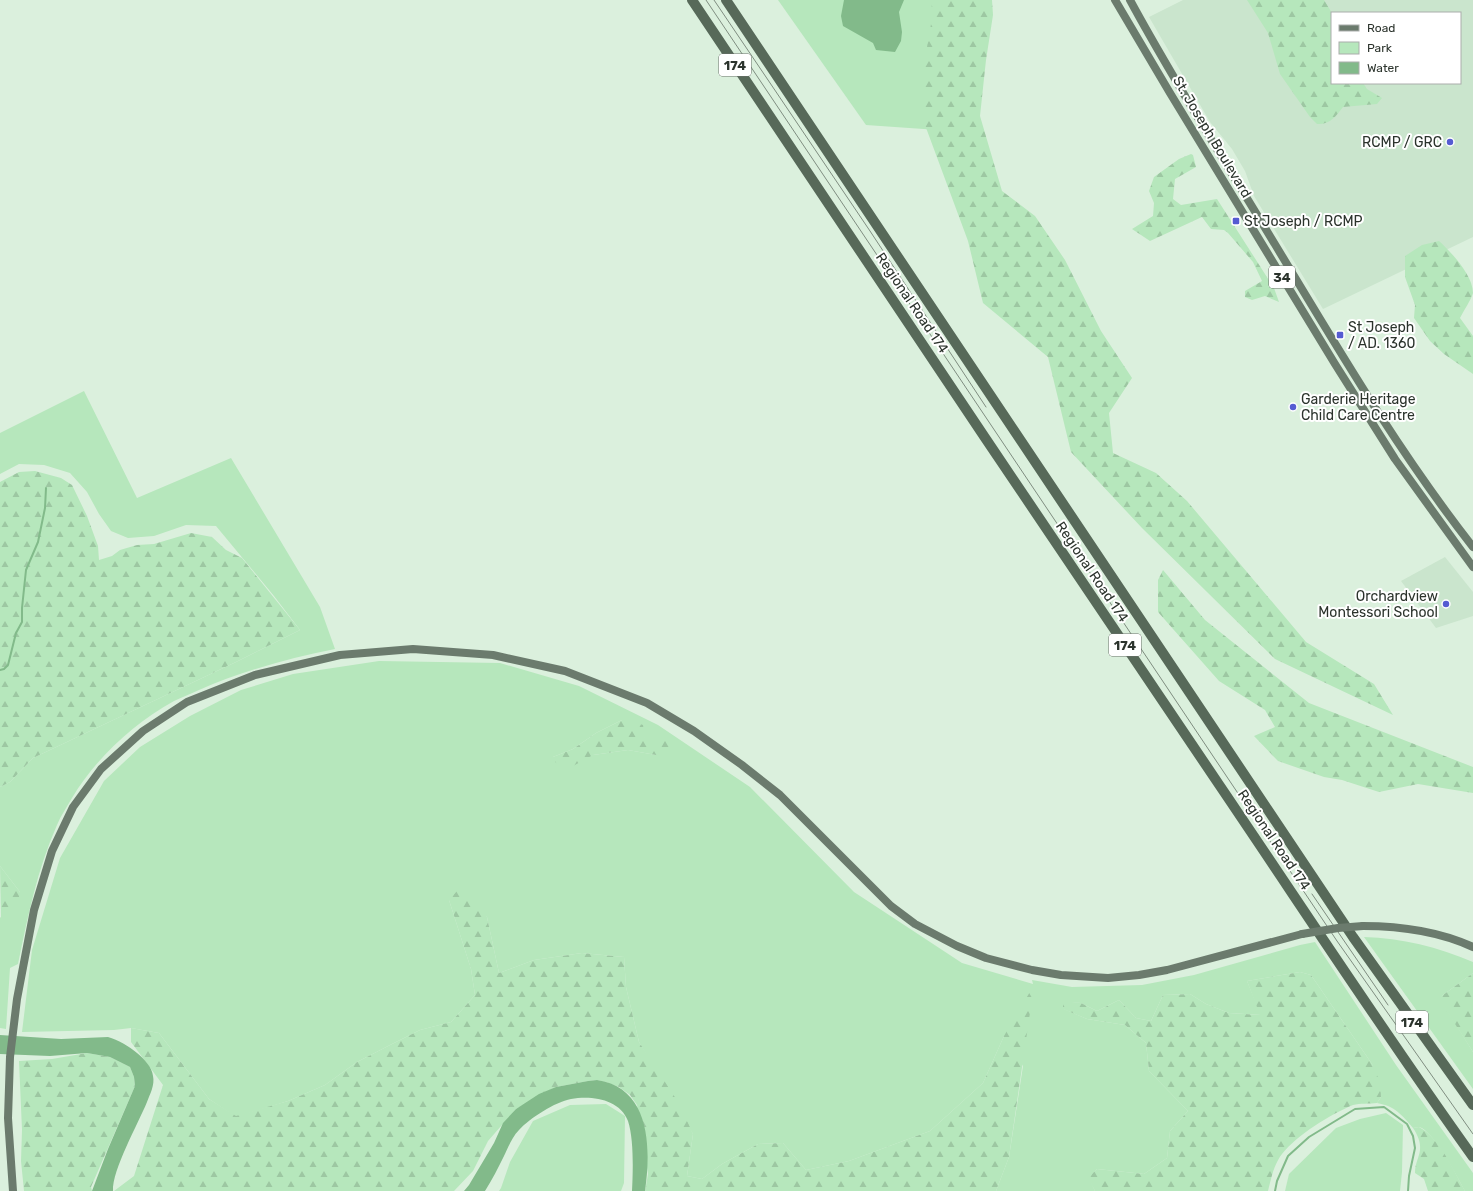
<svg xmlns="http://www.w3.org/2000/svg" width="1473" height="1191" font-family="Rubik,sans-serif">
<defs>
<pattern id="forest-firs" width="22" height="20" patternUnits="userSpaceOnUse"><rect width="22" height="20" fill="#b6e7bc"/><path d="M5 1l3.5 6h-7zM16 11l3.5 6h-7z" fill="#9dc7a2"/></pattern>
</defs>
<rect width="100%" height="100%" fill="#dbf0dd"/>
<g fill="#cae5cd" fill-rule="evenodd">
<path d="M1183 0H1473V237L1323 309 1254 196 1245 171 1232 149 1210 122 1149 17ZM1332 13H1460V83H1332Z"/>
<polygon points="1445,557 1473,592 1473,616 1436,628 1401,581"/>
</g>
<g fill="#b6e7bc" fill-rule="evenodd">
<polygon points="778,0 938,0 938,130 866,125"/>
<path d="M84 391 137 498 231 458 320 607 335 649C289 658 242 671 199 690 191 694 182 697 174 701 133 724 96 758 72 798 67 807 61 815 57 825 37 870 28 916 18 964L10 968 6 1029 0 1028V918L20 892 0 866V787L10 782 33 758 236 662 300 630 274 596 216 526 186 525 154 536 128 538 111 531 99 514 87 492 70 473 44 465 19 464 0 474V433Z"/>
<path d="M379 661 500 663 579 686 658 725 750 787 854 892 962 963 1033 984 1032 980 1072 987 1142 985 1194 975 1300 945 1315 942 1396 1065 1473 1173V1191H1465C1458 1178 1433 1130 1419 1127 1417 1127 1415 1128 1413 1128 1402 1115 1395 1106 1377 1103L1381 1097 1372 1064 1311 975 1300 972 1247 981 1261 1015 1229 1013 1206 1004 1190 994 1163 995 1151 1021 1136 1018 1119 1000 1097 1011 1081 1003 1063 1002 1064 1009 1087 1019 1125 1025 1146 1043 1149 1071 1188 1111 1170 1131 1167 1158 1144 1174 1097 1169 1089 1178 1095 1191H996L1009 1157 1023 1066 1004 1036 983 1083 930 1131 849 1161 806 1170 783 1143 758 1144 722 1164 702 1179 687 1176 693 1134 639 1042 626 987 624 957 582 953 534 960 499 973 487 917 449 900 471 969 475 995 451 1022 420 1030 392 1044 357 1062 325 1085 288 1101 236 1117 209 1099 159 1033 131 1028 114 1030 22 1032 32 950 60 858 104 781 140 747 190 716 241 690 293 674ZM622 720 645 738H662L656 755 628 750 593 755 553 757 573 749 596 733Z"/>
<path d="M1364 937C1402 938 1438 947 1473 962V973L1443 995 1440 999 1473 1052V1089Z"/>
<polygon points="606,1104 625,1116 624,1183 621,1191 499,1191 501,1188 510,1162 533,1121 570,1105"/>
<polygon points="1386,1113 1403,1125 1402,1172 1400,1191 1285,1191 1289,1174 1336,1128 1360,1119"/>
</g>
<g fill="url(#forest-firs)">
<polygon points="932,0 992,0 993,15 986,60 980,116 1002,191 1035,216 1065,260 1101,331 1132,378 1109,413 1113,453 1156,473 1187,501 1306,642 1374,684 1393,715 1275,659 1142,528 1071,452 1048,357 983,303 968,241 925,125 923,70 931,24"/>
<path d="M1247 0H1324L1332 13V83H1363L1367 89 1382 98 1377 104 1343 107C1336 116 1330 125 1317 124L1310 117 1280 74 1268 33Z"/>
<polygon points="1191,154 1193,155 1196,167 1175,179 1173,199 1181,205 1217,199 1274,288 1279,302 1265,296 1252,300 1245,297 1245,291 1262,281 1253,262 1228,233 1224,230 1211,229 1202,217 1150,241 1132,229 1153,216 1154,203 1149,191 1154,177 1179,159"/>
<path d="M1439 241C1451 252 1473 275 1473 293 1472 298 1463 312 1460 318L1473 336V374L1444 354 1430 341 1414 318 1415 305 1405 277V256L1422 245Z"/>
<polygon points="35,471 61,478 72,485 87,516 98,546 99,560 112,556 120,550 137,545 154,544 191,533 212,537 226,550 242,558 300,630 236,662 33,758 10,782 0,787 0,482 19,472"/>
<polygon points="1163,570 1205,620 1309,703 1473,767 1473,793 1418,784 1379,792 1342,780 1324,777 1278,761 1254,736 1275,727 1265,710 1219,681 1158,612 1158,580"/>
<polygon points="622,720 629,720 643,725 645,738 662,738 677,744 672,756 656,755 628,750 593,755 573,766 556,763 553,757 573,749 596,733"/>
<polygon points="0,866 20,892 18,902 1,918"/>
<polygon points="457,891 487,917 499,973 534,960 582,953 624,957 626,987 639,1042 680,1105 693,1134 687,1176 702,1179 722,1164 758,1144 783,1143 806,1170 849,1161 930,1131 983,1083 1004,1036 1034,985 1009,1157 996,1191 645,1191 648,1174 637,1105 630,1095 619,1087 606,1082 597,1080 588,1081 556,1087 516,1109 488,1141 473,1171 454,1191 114,1191 134,1176 163,1085 131,1042 131,1028 159,1033 209,1099 236,1116 288,1101 325,1085 357,1062 392,1044 420,1030 451,1022 475,995 471,969 449,900"/>
<path d="M1300 972 1311 975 1372 1064 1380 1082 1381 1097 1377 1103C1370 1104 1360 1103 1353 1105 1331 1114 1297 1135 1282 1154 1274 1164 1271 1179 1268 1191H1095L1088 1178 1097 1169 1144 1174 1167 1158 1170 1131 1188 1111 1149 1071 1146 1043 1125 1025 1087 1019 1063 1009V1001L1081 1003 1097 1011 1119 1000 1136 1018 1151 1021 1163 995 1190 994 1206 1004 1229 1013 1260 1015 1247 981Z"/>
<polygon points="1473,973 1473,1052 1439,999 1443,995"/>
<polygon points="87,1053 110,1057 130,1067 134,1077 135,1086 91,1187 92,1191 24,1191 21,1161 22,1130 19,1061 52,1059"/>
<path d="M1419 1127C1439 1137 1454 1171 1465 1191H1428L1424 1179 1415 1173C1415 1163 1419 1158 1420 1150 1421 1142 1417 1134 1413 1128Z"/>
</g>
<g fill="#82ba8a">
<polygon points="844,0 904,0 899,12 902,32 901,41 895,52 876,50 873,43 843,26 841,16"/>
<path d="M0 1035 61 1039 108 1037C118 1040 129 1046 137 1053 144 1059 152 1067 153 1076 155 1085 150 1094 147 1102 138 1124 112 1170 113 1191H92L108 1149 135 1086 134 1077 130 1067 110 1057 87 1053 50 1056 0 1054Z"/>
<path d="M597 1080C651 1088 651 1149 645 1191H632C633 1172 634 1139 628 1121 620 1099 591 1095 571 1099 555 1102 530 1118 519 1130 512 1137 508 1148 504 1156 498 1168 492 1180 485 1191H464L469 1185 494 1143 503 1123 516 1109 539 1094 556 1087 588 1081Z"/>
</g>
<g fill="none" stroke-linecap="round" stroke-linejoin="round">
<g stroke="#82ba8a" stroke-width="2">
<polyline points="0,670 4,669 8,665 16,633 22,622 22,608 26,570 38,542 45,508 46,488"/>
<polyline points="1275,1191 1277,1181 1288,1156 1309,1137 1355,1109 1384,1107 1407,1124 1413,1136 1415,1148 1409,1176 1408,1191"/>
</g>
<g stroke="#6b7b6d" stroke-width="8">
<polyline points="1115,0 1170,93 1335,364 1395,459 1473,567"/>
<path d="M1130 0C1176 85 1229 168 1279 251 1340 352 1400 454 1473 547"/>
<path d="M1363 926C1401 926 1438 931 1473 947"/>
<polyline points="13,1191 8,1118 10,1057 17,999 34,910 52,851 73,807 101,769 143,731 187,702 255,675 340,655 413,649 493,655 565,671 647,703 694,731 742,765 780,795 891,906 915,924 957,946 986,958 1032,970 1061,975 1108,978 1139,975 1167,970 1302,934"/>
</g>
<g stroke="#576959" stroke-width="10">
<path d="M692 0C867 262 1043 525 1220 786 1304 910 1386 1036 1473 1157"/>
<polyline points="726,0 1353,937 1473,1105"/>
</g>
<g stroke="#7f8d80" stroke-width="1">
<polyline points="706,0 1337,941 1473,1134"/>
<polyline points="714,0 870,231 986,407"/>
<polyline points="1312,894 1388,1005"/>
</g>
<polyline stroke="#6b7b6d" stroke-width="8" points="1302,934 1338,928 1363,926"/>
</g>
<g fill="#555bd2" stroke="#fff" stroke-width="1.5">
<circle cx="1450" cy="142" r="4"/>
<rect x="1232" y="217" width="8" height="8" rx="2"/>
<rect x="1336" y="331" width="8" height="8" rx="2"/>
<circle cx="1293" cy="407" r="4"/>
<circle cx="1446" cy="604" r="4"/>
</g>
<g text-anchor="middle" dominant-baseline="central" stroke-width="4" stroke-linejoin="round" paint-order="stroke">
<g fill="#fff" stroke="#6b706b" stroke-width="1">
<rect x="719" y="54" width="32" height="22" rx="3"/>
<rect x="1269" y="266" width="26" height="22" rx="3"/>
<rect x="1109" y="634" width="32" height="22" rx="3"/>
<rect x="1396" y="1011" width="32" height="22" rx="3"/>
</g>
<g font-size="13" font-weight="bold" fill="#2b332c">
<text x="735" y="65">174</text>
<text x="1282" y="277">34</text>
<text x="1125" y="645">174</text>
<text x="1412" y="1022">174</text>
</g>
<g font-size="14" fill="#2b332c" stroke="#fff">
<text transform="translate(1212 137) rotate(59)">St. Joseph Boulevard</text>
<text transform="translate(912 303) rotate(56)">Regional Road 174</text>
<text transform="translate(1092 572) rotate(56)">Regional Road 174</text>
<text transform="translate(1274 840) rotate(56)">Regional Road 174</text>
</g>
<g font-size="14" fill="#2b332c" stroke="#fff" text-anchor="start">
<text x="1442" y="142" text-anchor="end">RCMP / GRC</text>
<text x="1244" y="221">St Joseph / RCMP</text>
<text x="1348" y="327">St Joseph<tspan x="1348" dy="16">/ AD. 1360</tspan></text>
<text x="1301" y="399">Garderie Heritage<tspan x="1301" dy="16">Child Care Centre</tspan></text>
<text x="1438" y="596" text-anchor="end">Orchardview<tspan x="1438" dy="16">Montessori School</tspan></text>
</g>
</g>
<rect x="1331" y="12" width="130" height="72" fill="#ffffff" stroke="#aaadab"/>
<rect x="1339" y="25" width="20" height="6" fill="#6b7b6d" stroke="#aaadab"/>
<text x="1367" y="32" font-size="12" fill="#2b332c">Road</text>
<rect x="1339" y="42" width="20" height="12" fill="#b6e7bc" stroke="#aaadab"/>
<text x="1367" y="52" font-size="12" fill="#2b332c">Park</text>
<rect x="1339" y="62" width="20" height="12" fill="#82ba8a" stroke="#aaadab"/>
<text x="1367" y="72" font-size="12" fill="#2b332c">Water</text>
</svg>
